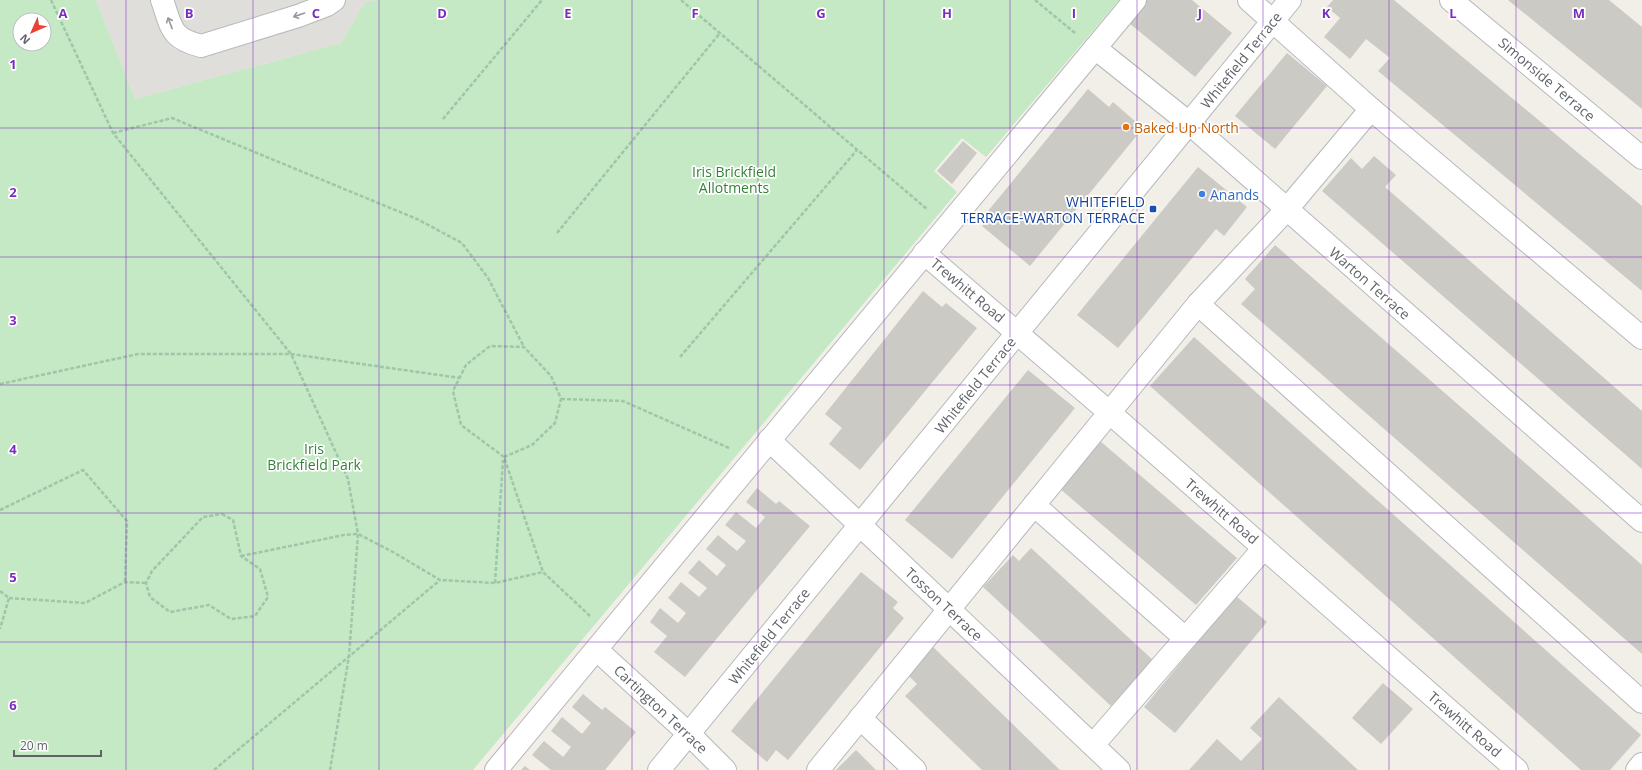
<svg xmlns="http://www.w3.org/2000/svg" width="1642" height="770" font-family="'Open Sans',sans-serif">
<rect width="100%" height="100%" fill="#f1efe8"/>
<polygon fill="#e0deda" points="96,0 377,0 365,2 341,43 135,99"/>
<path fill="#c5e8c5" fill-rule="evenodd" d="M0 0H96L135 99 341 43 365 2 377 0H1119L986 157 962 138 934 171 957 192 473 770H0ZM20 20H44V44H20Z"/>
<g fill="#cccac5">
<polygon points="1147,0 1192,0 1232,33 1195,77 1129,23"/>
<polygon points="1333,0 1394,0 1642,206 1642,291 1378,71 1390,58 1366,39 1350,59 1324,37 1340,18 1327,7"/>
<polygon points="1508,0 1609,0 1642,27 1642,109"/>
<polygon points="1287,53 1327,86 1275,149 1235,116"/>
<polygon points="1088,89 1109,107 1113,102 1143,128 1030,266 982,226 992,214 988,211"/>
<polygon points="963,141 977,153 952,184 937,171"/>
<polygon points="1374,156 1396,175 1385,187 1642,411 1642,469 1322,191 1351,158 1362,169"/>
<polygon points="1198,167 1247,207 1224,236 1216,229 1118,348 1077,315"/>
<polygon points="1275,245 1642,565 1642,654 1241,304 1255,289 1245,279"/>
<polygon points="923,291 942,307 946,303 977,328 860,470 829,444 842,428 825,414"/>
<polygon points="1194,337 1641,735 1610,770 1581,770 1150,386"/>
<polygon points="1028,370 1075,408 952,559 905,520"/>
<polygon points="1100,441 1237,558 1196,605 1059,488"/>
<polygon points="757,488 776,504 779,501 810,526 685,677 654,652 667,636 650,622 660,608 678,623 686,613 668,598 681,582 699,597 707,588 688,573 699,560 717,576 726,565 706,549 718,535 737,551 746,541 725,525 736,512 756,528 765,517 746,502"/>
<polygon points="1031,548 1153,660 1111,706 983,587 1013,555 1019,561"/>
<polygon points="861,572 898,602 893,608 904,618 788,760 776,750 767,762 731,731"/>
<polygon points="1236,596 1267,622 1175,733 1144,707"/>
<polygon points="932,646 1060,770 982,770 905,696 917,684 906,673"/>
<polygon points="1383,683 1413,709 1381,744 1352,718"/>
<polygon points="583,694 602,710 605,707 636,732 605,770 551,770 532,755 544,741 563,757 571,747 551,731 562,717 582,734 591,723 572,707"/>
<polygon points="1279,697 1358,770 1189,770 1217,739 1241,761 1262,739 1250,728"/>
<polygon points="856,750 876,770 836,770"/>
<polygon points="525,766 530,770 521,770"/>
</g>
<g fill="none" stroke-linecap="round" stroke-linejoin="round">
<defs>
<g id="minor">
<path d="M162 0C172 28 170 38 201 46L298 16 327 5 334 0"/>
<polyline points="1249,0 1371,109 1642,338"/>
<polyline points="1451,0 1642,158"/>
<polyline points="1095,48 1189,123 1642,521"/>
<polyline points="924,253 1110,413 1517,770"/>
<polyline points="1198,304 1642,702"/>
<polyline points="769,440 860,525 1119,770"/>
<polyline points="1034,505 1185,638"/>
<polyline points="597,650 689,734 725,770"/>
<polyline points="860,718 915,770"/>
<polyline points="1093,745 1264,548"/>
<polyline points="496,770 1135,0"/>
<polyline points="659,770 1290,0"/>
<polyline points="818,770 1198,304 1287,209 1371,109"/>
<polyline points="1637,770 1642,764"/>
</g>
</defs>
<use href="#minor" stroke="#b5b8bc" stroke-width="24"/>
<g stroke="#9cc7a9" stroke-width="2.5" stroke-dasharray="4 2" stroke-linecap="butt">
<polyline points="51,0 113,133 291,354 348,479 358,534 349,656 330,770"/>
<polyline points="681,0 928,210"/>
<polyline points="1035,0 1075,33"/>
<polyline points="443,119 542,0"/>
<polyline points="113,133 172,118 417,219 462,243 488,278 524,347"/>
<polyline points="557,233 720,33"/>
<polyline points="680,357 857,150"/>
<polyline points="0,384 138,354 291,354 460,378"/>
<polyline points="561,399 623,401 729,448"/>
<polyline points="504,457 532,445 555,423 561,399 551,376 524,347 490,346 466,365 453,391 461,425 504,457 543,572"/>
<polyline points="0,510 83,470 127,521 125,582"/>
<polygon points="222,514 233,520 241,556 260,569 268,597 255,616 231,619 209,605 170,612 150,597 146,583 152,571 203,517"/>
<polyline points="241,556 344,535 358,534 393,552 440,580 495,583 543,572 590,616"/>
<polyline points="495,583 503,460"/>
<polyline points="0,591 9,598 0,629"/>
<polyline points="9,598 85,603 125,582 146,583"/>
<polyline points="214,770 440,580"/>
</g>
<use href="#minor" stroke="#fff" stroke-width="22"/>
</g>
<defs><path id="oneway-shaft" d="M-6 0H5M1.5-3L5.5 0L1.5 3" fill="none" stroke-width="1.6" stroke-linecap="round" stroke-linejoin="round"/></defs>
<g stroke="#979a9d">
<use href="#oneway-shaft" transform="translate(299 15) rotate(161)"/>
<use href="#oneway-shaft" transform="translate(170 23) rotate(-111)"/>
</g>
<path fill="none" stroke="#7b2cbf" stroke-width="1" stroke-opacity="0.55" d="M126 0V770M253 0V770M379 0V770M505 0V770M632 0V770M758 0V770M884 0V770M1010 0V770M1137 0V770M1263 0V770M1389 0V770M1516 0V770M0 128H1642M0 257H1642M0 385H1642M0 513H1642M0 642H1642"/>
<circle fill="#e8710a" stroke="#fff" stroke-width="1.5" cx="1126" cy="127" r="4"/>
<circle fill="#3f7fe0" stroke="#fff" stroke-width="1.5" cx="1202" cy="194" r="4"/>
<rect fill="#1a4fb4" stroke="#fff" stroke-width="1.5" x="1149" y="205" width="8" height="8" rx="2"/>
<g text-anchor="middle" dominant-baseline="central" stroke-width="3.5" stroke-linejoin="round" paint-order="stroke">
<g font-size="14" fill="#5f6368" stroke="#fff">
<text transform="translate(1241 60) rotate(-51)">Whitefield Terrace</text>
<text transform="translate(1547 79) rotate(40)">Simonside Terrace</text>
<text transform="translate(1370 283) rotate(41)">Warton Terrace</text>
<text transform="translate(968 290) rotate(40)">Trewhitt Road</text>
<text transform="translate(975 385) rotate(-51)">Whitefield Terrace</text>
<text transform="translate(1222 511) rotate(41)">Trewhitt Road</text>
<text transform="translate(944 604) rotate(43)">Tosson Terrace</text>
<text transform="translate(769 636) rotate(-51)">Whitefield Terrace</text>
<text transform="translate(661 709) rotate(43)">Cartington Terrace</text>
<text transform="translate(1465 724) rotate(41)">Trewhitt Road</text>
</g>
<g font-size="14" fill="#c56008" stroke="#fff" text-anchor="start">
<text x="1134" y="127">Baked Up North</text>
</g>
<g font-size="14" fill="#348238" stroke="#fff">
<text x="734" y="171">Iris Brickfield<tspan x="734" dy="16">Allotments</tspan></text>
<text x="314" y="448">Iris<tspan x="314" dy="16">Brickfield Park</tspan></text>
</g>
<g font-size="14" fill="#366cbe" stroke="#fff" text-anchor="start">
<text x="1210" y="194">Anands</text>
</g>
<g font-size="14" fill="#164399" stroke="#fff" text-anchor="end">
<text x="1145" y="201">WHITEFIELD<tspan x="1145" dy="16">TERRACE-WARTON TERRACE</tspan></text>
</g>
</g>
<g font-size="13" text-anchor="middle" font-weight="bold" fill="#7b2cbf" stroke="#fff" stroke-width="3.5" stroke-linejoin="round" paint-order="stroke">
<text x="63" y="18">A</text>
<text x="189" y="18">B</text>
<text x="316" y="18">C</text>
<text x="442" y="18">D</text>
<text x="568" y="18">E</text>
<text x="695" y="18">F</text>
<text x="821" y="18">G</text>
<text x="947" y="18">H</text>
<text x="1074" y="18">I</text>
<text x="1200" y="18">J</text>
<text x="1326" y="18">K</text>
<text x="1453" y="18">L</text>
<text x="1579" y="18">M</text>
<text x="13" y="69">1</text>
<text x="13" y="197">2</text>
<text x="13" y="325">3</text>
<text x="13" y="454">4</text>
<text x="13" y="582">5</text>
<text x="13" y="710">6</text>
</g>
<g transform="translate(32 32) rotate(225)"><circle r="19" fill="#ffffff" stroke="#bfc1c3"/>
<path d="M0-3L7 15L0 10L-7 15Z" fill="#ea4335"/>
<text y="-6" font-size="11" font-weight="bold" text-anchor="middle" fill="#5f6368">N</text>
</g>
<path d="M14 750v6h87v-6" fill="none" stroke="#5f6368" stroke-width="2"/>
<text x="20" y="750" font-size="12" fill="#5f6368" stroke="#ffffff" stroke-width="3" paint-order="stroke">20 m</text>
</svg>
